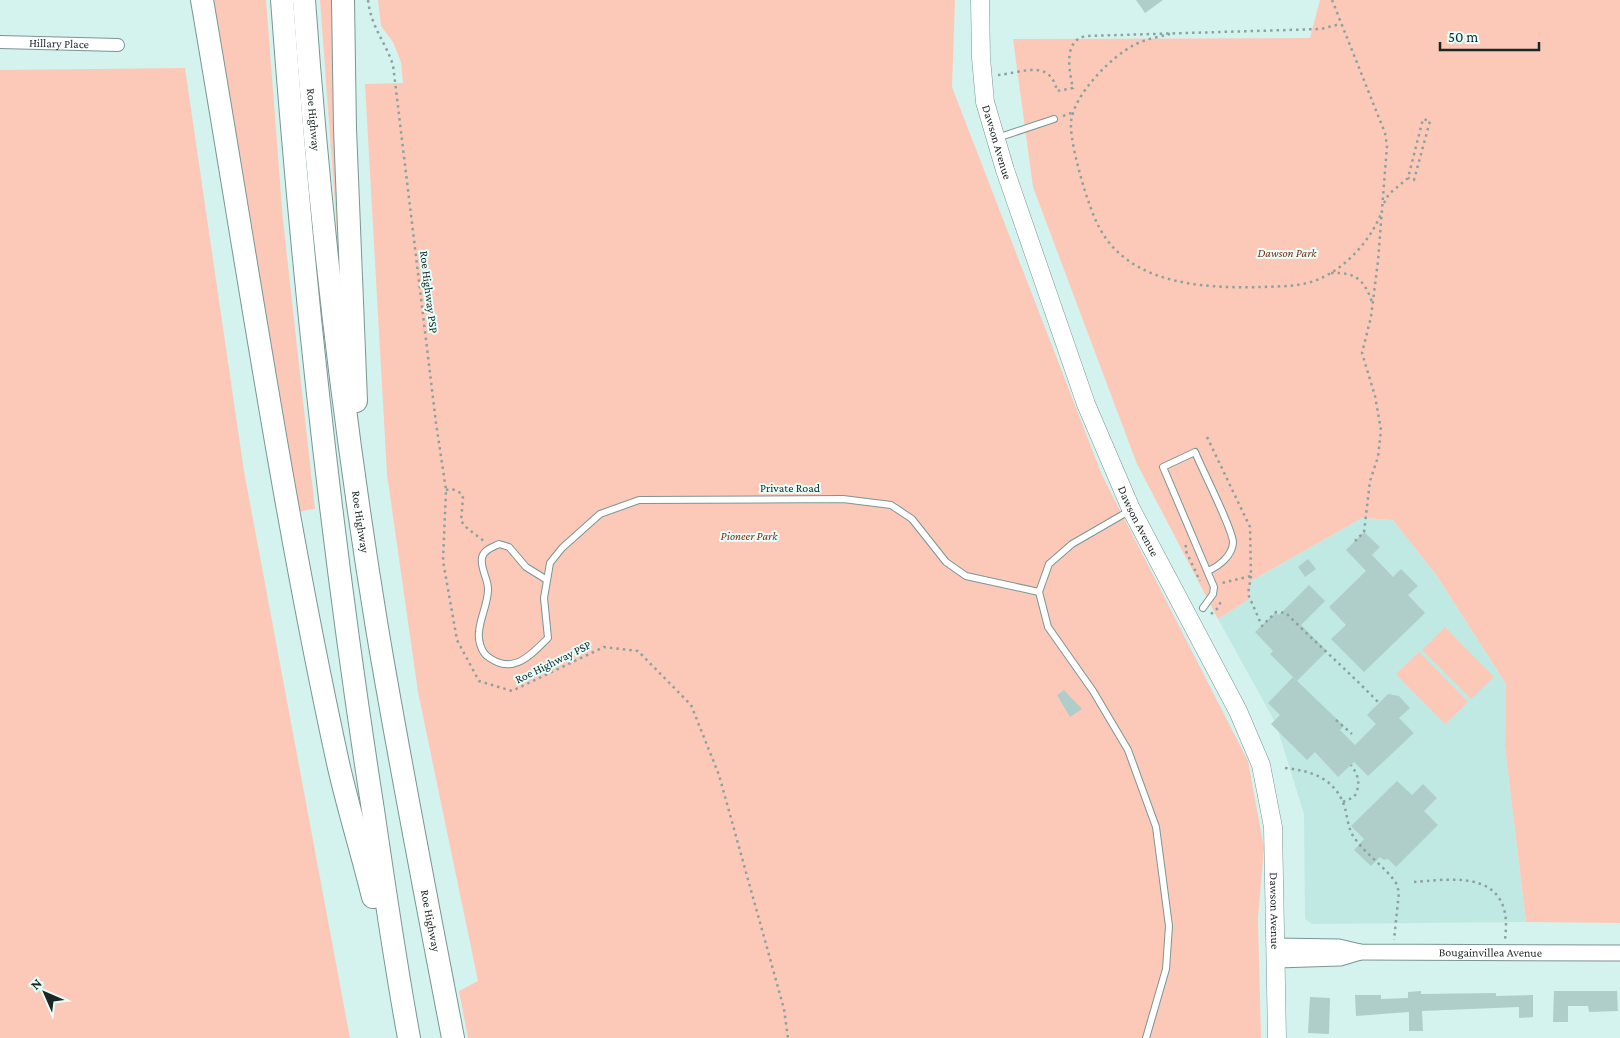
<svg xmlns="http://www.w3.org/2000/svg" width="1620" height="1038" font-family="'Crimson Pro',serif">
<rect width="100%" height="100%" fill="#d4f3ee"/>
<polygon fill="#c1e9e3" points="1362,518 1393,520 1437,576 1506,684 1505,747 1526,922 1312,924 1305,919 1304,814 1276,724 1218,619 1248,600 1251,581"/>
<g fill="#fcc9b9">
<polygon points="208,0 266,0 283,220 315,509 296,512"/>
<polygon points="320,0 334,0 337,231"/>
<polygon points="378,0 955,0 952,87 1102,475 1248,761 1264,848 1258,918 1261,1038 468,1038 459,991 478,981 418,692 387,474 365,84 403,83 401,62 393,42 381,26"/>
<polygon points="1320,0 1620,0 1620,923 1526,922 1505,747 1506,684 1437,576 1393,520 1362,518 1251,581 1248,600 1218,619 1137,464 1033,187 1013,39 1310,38"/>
<polygon points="185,68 244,471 350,1038 0,1038 0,70"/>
<polygon points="1445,627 1494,677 1471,699 1422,650"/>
<polygon points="1419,652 1468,702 1445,724 1396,674"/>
</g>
<g fill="#afcec9">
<polygon points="1136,0 1163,0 1145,13"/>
<polygon points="1364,532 1380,547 1372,555 1393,577 1401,569 1418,586 1408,595 1425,613 1364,672 1331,639 1346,625 1329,607 1366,571 1346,550"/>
<polygon points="1308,559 1316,569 1305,577 1298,567"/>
<polygon points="1309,585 1325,601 1301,625 1327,651 1297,681 1270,654 1273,651 1255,632 1276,612 1279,615"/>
<polygon points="1293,677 1344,726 1340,730 1355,745 1376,724 1367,715 1388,694 1399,696 1410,708 1399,718 1414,733 1368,776 1354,762 1338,777 1315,752 1307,760 1271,724 1280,715 1268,703"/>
<polygon points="1064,690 1082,709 1070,717 1057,695"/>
<polygon points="1397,781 1412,795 1423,784 1437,798 1424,811 1438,825 1396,867 1388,859 1384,860 1380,857 1371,866 1354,850 1364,839 1351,826"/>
<polygon points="1421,991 1421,994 1496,993 1496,996 1533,995 1533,1017 1519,1018 1519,1007 1422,1011 1423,1031 1409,1031 1409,1012 1356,1016 1355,995 1381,995 1381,999 1408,998 1408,992"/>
<polygon points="1554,991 1617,991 1618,1011 1589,1012 1588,1006 1568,1006 1568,1022 1553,1022"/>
<polygon points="1310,997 1330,998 1329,1034 1308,1033"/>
</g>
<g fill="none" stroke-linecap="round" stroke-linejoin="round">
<defs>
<g id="service">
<polyline points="997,138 1054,119"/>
<polyline points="1129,511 1072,544 1049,564 1039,592 1048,627 1093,691 1128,750 1156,827 1169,926 1166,969 1146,1038"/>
<path d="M547 580 526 567 509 547 499 544C493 547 483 550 482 558 480 569 489 580 488 591 487 606 480 618 479 632 478 640 481 651 487 656 512 676 530 656 548 638L544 598 550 563 562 548 600 514 639 500 843 499 891 505 912 519 946 562 966 576 1039 592"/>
<path d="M1203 608 1213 594 1214 587 1163 467 1195 452C1201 467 1234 532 1233 543 1232 556 1219 566 1208 571"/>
</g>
<g id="minor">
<path id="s1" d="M0 42 118 45"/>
</g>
<g id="tertiary">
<path id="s2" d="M1277 946 1339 947 1360 952 1620 953"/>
<polyline points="1277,960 1340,958 1360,952"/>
</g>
<g id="secondary">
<path id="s3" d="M980 0 981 58 985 102 1005 170 1086 404 1131 509 1238 711 1261 765 1273 827 1277 1038"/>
</g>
<g id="motorway">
<path d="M202 0C246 255 283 511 338 763 348 808 362 852 373 897"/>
<path d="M282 0C302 271 331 541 373 810 384 886 395 962 409 1038"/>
<path id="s4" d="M304 0C319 210 343 420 377 628 400 765 427 902 453 1038"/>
<polyline points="343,0 345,129 356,401"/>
</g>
</defs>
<use href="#service" stroke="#799692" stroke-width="8"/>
<use href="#minor" stroke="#799692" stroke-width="14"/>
<use href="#tertiary" stroke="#799692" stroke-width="17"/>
<use href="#secondary" stroke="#799692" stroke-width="19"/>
<use href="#motorway" stroke="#799692" stroke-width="24"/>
<g stroke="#8ba29e" stroke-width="2.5" stroke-dasharray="2.5 4" stroke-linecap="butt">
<path d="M368 0C371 27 385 41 393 65L436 423 446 490 443 561 457 640 479 681 512 691 604 647 638 651 691 705 719 775 784 1009 788 1038"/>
<polyline points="1332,0 1385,133 1387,146 1378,261 1371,317 1362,353 1375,396 1381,430 1378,457 1370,481 1364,532 1355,541"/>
<path d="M1170 34C1159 37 1145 39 1134 45 1111 57 1074 94 1071 122 1070 139 1079 171 1084 188 1093 216 1101 240 1125 258 1162 287 1219 288 1263 287 1282 286 1301 287 1319 279 1346 268 1372 239 1382 211"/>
<path d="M998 75C1022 73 1050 58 1057 91L1073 88C1069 71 1063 40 1086 36L1321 29 1340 24"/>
<polyline points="1063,116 1074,112"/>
<polyline points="1384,203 1389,194 1408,178 1423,119 1430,121 1414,180 1408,178"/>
<path d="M1331 273C1355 272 1364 279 1372 302"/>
<polyline points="1207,437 1250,527 1251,576 1222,583"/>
<polyline points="446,490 452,489 461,493 463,498 461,521 468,529 484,541"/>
<polyline points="1186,545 1185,549 1200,581"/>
<path d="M1251 576 1248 594 1262 626 1276 612 1286 613C1317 644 1349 672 1379 703"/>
<polyline points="1211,614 1218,608 1222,599"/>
<polyline points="1336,720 1352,734"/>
<path d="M1285 768C1313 771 1336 779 1345 808 1347 816 1348 826 1352 834 1363 853 1384 865 1396 883L1399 892 1394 940"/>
<path d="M1343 802 1354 797C1361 785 1359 776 1351 765"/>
<path d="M1414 882C1444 880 1493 871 1504 909 1507 919 1506 930 1505 940"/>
</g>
<use href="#service" stroke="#fff" stroke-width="6"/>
<use href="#minor" stroke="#fff" stroke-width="12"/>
<use href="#tertiary" stroke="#fff" stroke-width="15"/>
<use href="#secondary" stroke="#fff" stroke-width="18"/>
<use href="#motorway" stroke="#fff" stroke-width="22"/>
</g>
<g text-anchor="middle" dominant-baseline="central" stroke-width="4" stroke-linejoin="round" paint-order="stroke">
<g font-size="12" fill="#1b2725" stroke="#e6fffb">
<text stroke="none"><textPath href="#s1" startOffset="59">Hillary Place</textPath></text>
<text stroke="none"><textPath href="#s4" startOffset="120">Roe Highway</textPath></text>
<text stroke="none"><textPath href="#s3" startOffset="144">Dawson Avenue</textPath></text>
<text transform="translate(429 292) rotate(83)">Roe Highway PSP</text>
<text x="790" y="488">Private Road</text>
<text stroke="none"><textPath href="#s3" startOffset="549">Dawson Avenue</textPath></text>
<text stroke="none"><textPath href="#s4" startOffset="525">Roe Highway</textPath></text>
<text transform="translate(553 662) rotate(-26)">Roe Highway PSP</text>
<text stroke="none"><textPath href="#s3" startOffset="969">Dawson Avenue</textPath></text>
<text stroke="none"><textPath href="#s4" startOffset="930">Roe Highway</textPath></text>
<text stroke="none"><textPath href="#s2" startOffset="214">Bougainvillea Avenue</textPath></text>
</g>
<g font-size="12" font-style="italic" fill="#7f2c0f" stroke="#e6fffb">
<text x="1287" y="253">Dawson Park</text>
<text x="749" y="536">Pioneer Park</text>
</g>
</g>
<g transform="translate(45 993) rotate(315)" stroke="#e6fffb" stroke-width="4" paint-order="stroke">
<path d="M0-4L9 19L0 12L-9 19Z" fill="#1b2725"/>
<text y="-8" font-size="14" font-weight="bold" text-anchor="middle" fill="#1b2725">N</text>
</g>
<path d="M1440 42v8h99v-8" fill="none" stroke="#1b2725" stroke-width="2.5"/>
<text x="1448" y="42" font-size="15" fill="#1b2725" stroke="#e6fffb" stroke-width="4" paint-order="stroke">50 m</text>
</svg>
